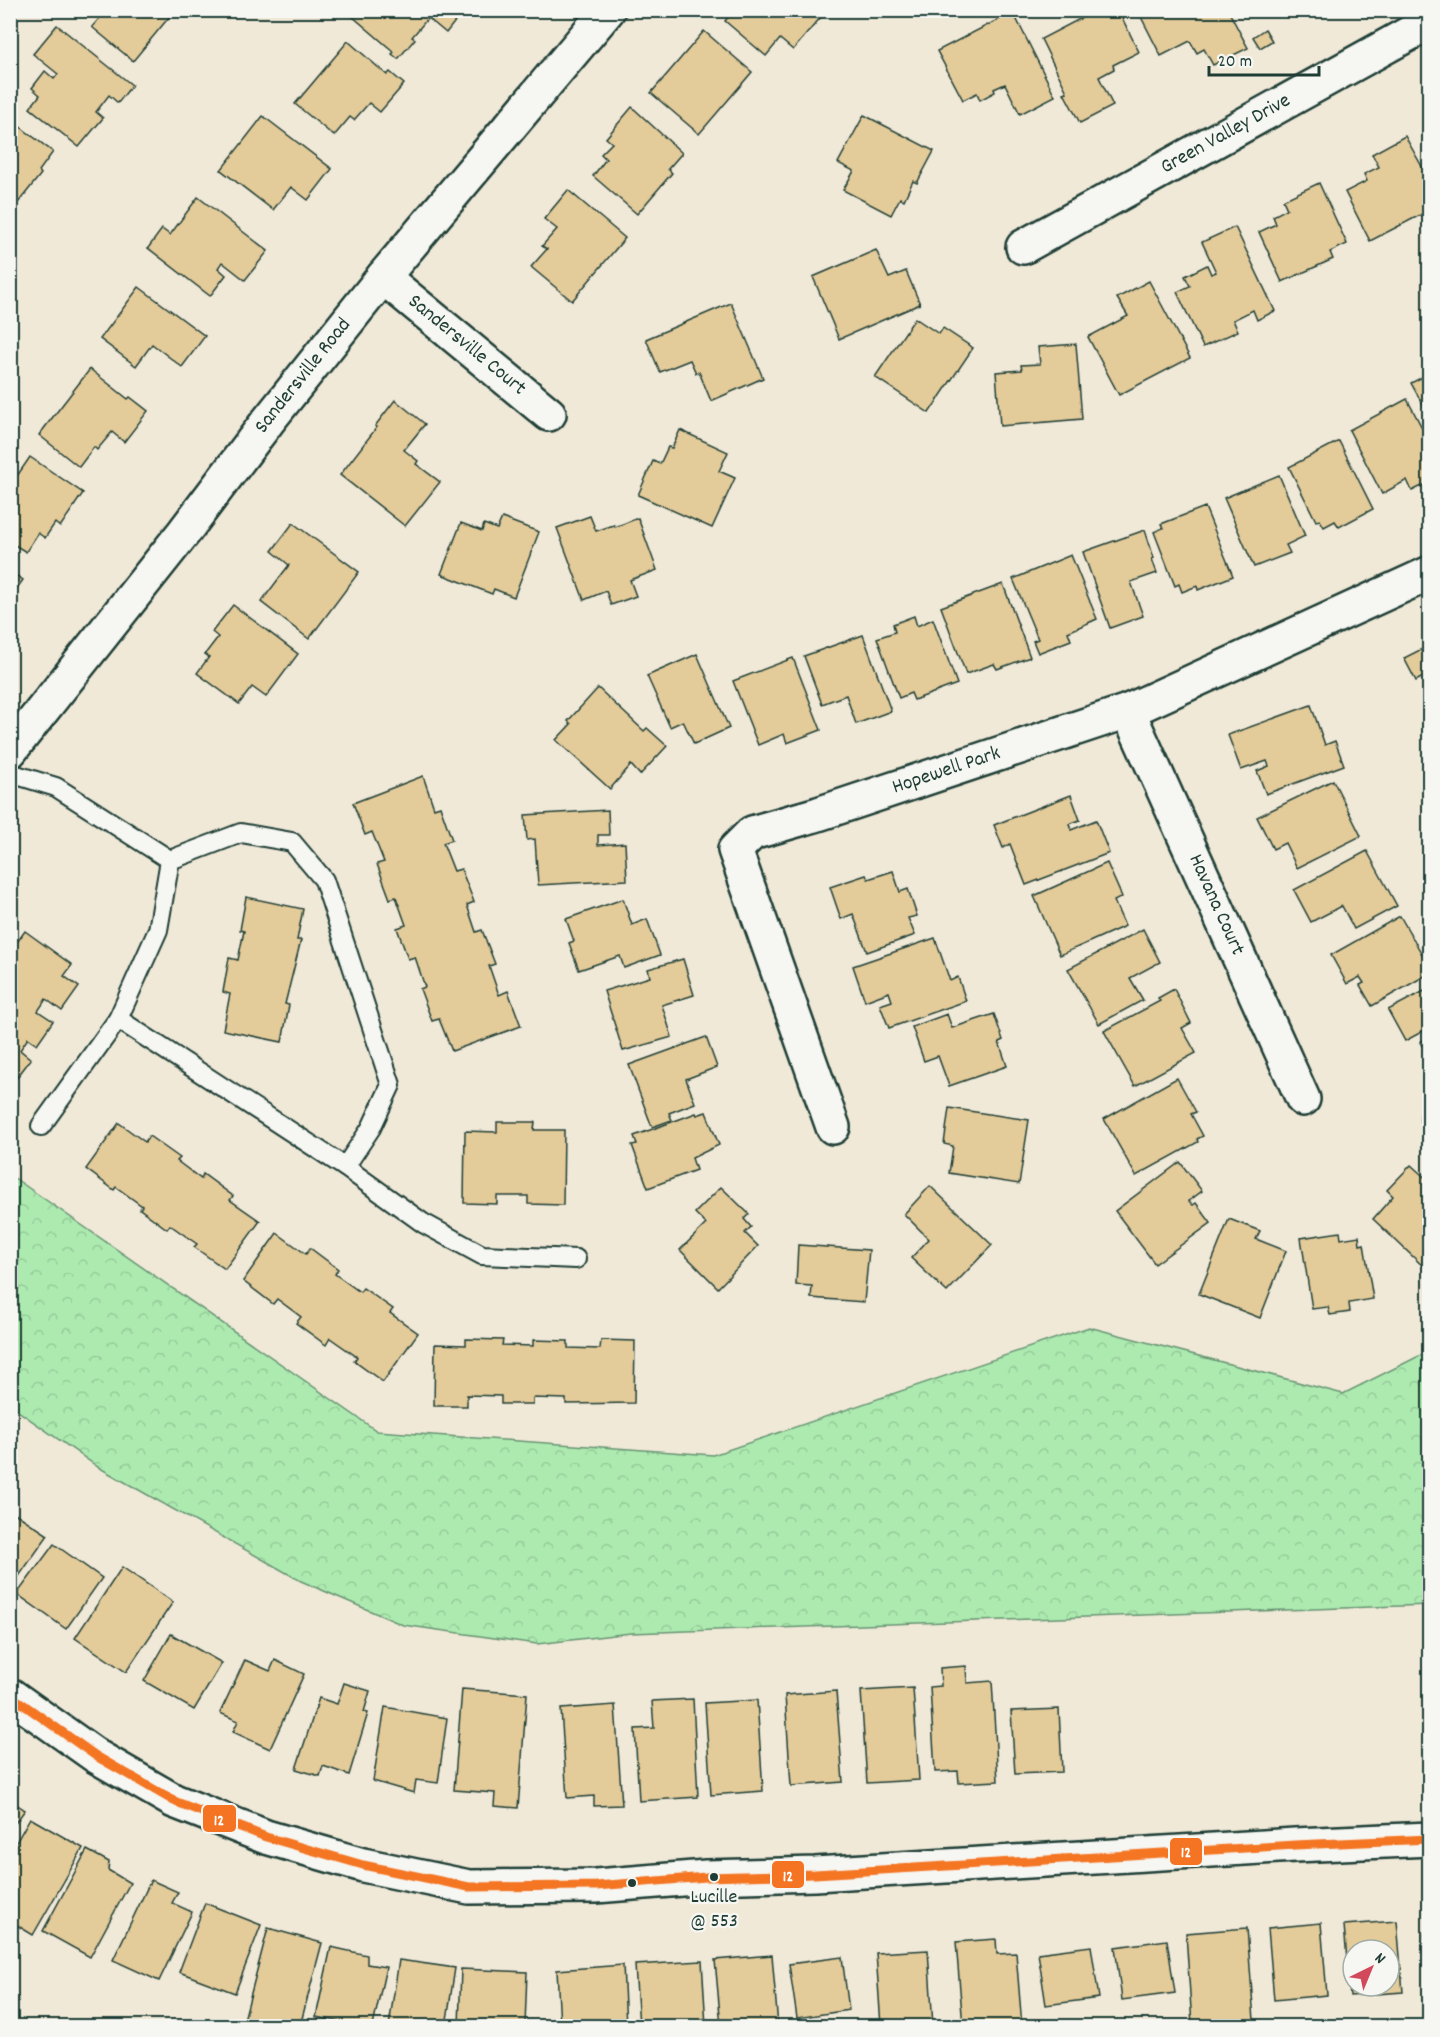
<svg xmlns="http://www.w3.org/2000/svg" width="1440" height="2037" font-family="Dekko,sans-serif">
<defs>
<pattern id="forest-crowns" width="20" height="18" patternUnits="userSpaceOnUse" patternTransform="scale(1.5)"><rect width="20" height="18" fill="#adeab0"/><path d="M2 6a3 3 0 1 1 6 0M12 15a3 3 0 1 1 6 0" fill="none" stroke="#94ca98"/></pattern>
</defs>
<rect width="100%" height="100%" fill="#f1e9d8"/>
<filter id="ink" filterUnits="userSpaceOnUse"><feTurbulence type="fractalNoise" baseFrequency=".0167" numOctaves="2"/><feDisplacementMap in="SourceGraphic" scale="12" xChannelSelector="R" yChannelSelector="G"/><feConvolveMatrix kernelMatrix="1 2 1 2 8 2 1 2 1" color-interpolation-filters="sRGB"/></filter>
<g filter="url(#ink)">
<polygon fill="url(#forest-crowns)" stroke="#669472" stroke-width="1.5" points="10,1175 377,1431 713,1455 1089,1327 1343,1394 1429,1351 1429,1605 631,1633 537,1644 403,1625 301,1581 98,1467 11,1406"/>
<g fill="#e4cb9a" stroke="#1f3d34" stroke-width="1.5" fill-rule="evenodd">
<polygon points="102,10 175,10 133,61 92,27 104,13"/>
<polygon points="345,10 464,10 446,33 428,18 412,37 415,39 398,59 392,54 394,52"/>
<polygon points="734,10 827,10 793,50 780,39 766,56 725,21"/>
<polygon points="1097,10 1118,10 1139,52 1113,65 1114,69 1099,77 1113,106 1080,123 1064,93 1067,92 1041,39"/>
<polygon points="1228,10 1248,48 1213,65 1204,49 1197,53 1190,41 1161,56 1138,11"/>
<polygon points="1013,12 1055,96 1020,114 1005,84 994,89 995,92 980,100 977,93 963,100 937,51"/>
<polygon points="57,25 132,85 118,103 109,95 96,112 103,118 79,147 30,108 40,95 32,88 45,71 54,79 58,74 33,54"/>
<polygon points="1265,29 1272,41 1260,48 1253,37"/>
<polygon points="704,31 752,72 699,134 651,93"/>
<polygon points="348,41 387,75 390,72 404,84 380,112 369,103 354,120 350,117 334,136 295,104"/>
<polygon points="632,107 682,153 668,169 672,173 637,214 593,176 606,159 601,154 612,143 606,138"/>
<polygon points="864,115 934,151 917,183 913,181 904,200 900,198 891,215 843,190 854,171 838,163"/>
<polygon points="263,116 332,169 308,200 291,187 273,210 221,170"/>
<polygon points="10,119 53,152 39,171 41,174 10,213"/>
<polygon points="1430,135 1430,149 1424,138"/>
<polygon points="1405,136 1430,181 1430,210 1370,241 1345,192 1367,181 1364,174 1379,167 1372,154"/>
<polygon points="1319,183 1347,244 1330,252 1333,259 1282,282 1259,232 1276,224 1273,216 1287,209 1283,200"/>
<polygon points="568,190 625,238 572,301 531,267 547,249 542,246 557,229 544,219"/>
<polygon points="198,197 268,251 245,280 222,262 218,268 226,275 210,296 148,248 162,229 170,235"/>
<polygon points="1235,227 1275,311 1257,320 1253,310 1233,320 1238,331 1203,347 1177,292 1190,286 1185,276 1207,265 1211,274 1216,272 1202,242"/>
<polygon points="876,250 889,278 906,271 920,304 839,339 813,277"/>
<polygon points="1149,281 1190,358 1119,395 1088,337 1128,316 1117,298"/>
<polygon points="139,287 205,336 182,367 152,344 136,366 100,339"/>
<polygon points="731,303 763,378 711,401 699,372 696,373 690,360 660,372 646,339"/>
<polygon points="915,318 939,334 943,328 973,348 929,413 875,377"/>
<polygon points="1076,344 1082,419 1000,426 996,372 1022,370 1021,365 1040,364 1038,347"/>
<polygon points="90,369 128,399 130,397 148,411 124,442 112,432 97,450 94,447 79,467 39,435"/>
<polygon points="1430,373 1430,418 1411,383"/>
<polygon points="1407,399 1430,443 1430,482 1412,491 1407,480 1382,494 1349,430"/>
<polygon points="395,400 425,424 404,450 418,461 416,464 440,482 405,526 340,475 377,427 375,426"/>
<polygon points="680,430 728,452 719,471 735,478 712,528 638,495 653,461 660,464 668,447 672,448"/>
<polygon points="1339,441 1373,509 1339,527 1335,521 1324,527 1320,520 1316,521 1289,467"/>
<polygon points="30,457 83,493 60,527 55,523 45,538 38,533 26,552 10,542 10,476 15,479"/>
<polygon points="1279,475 1305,536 1286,545 1290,553 1254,567 1224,498"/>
<polygon points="1205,507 1233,576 1198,590 1197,586 1182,592 1179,584 1175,586 1154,532 1163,528 1161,524"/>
<polygon points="590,516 596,531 614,525 615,527 638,518 657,570 630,580 636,596 611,605 606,591 584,600 557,528"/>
<polygon points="502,518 539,532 514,597 494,589 492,594 441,574 461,523 482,531 484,524 497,529"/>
<polygon points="293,523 359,572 309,639 261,602 289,565 272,551"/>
<polygon points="1145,530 1154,558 1152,559 1157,573 1131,582 1143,616 1110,628 1083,552"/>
<polygon points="1071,555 1097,619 1068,632 1071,640 1038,653 1033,641 1038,639 1013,579"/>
<polygon points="10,571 23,580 10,598"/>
<polygon points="1003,584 1030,657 997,669 994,664 966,674 941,607"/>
<polygon points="233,605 298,654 266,697 252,687 239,704 197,673 209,657 205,654 218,637 212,632"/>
<polygon points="914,616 917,626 933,619 957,684 914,700 911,693 899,698 877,638 895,632 893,624"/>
<polygon points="863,635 891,711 856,724 846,695 822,704 804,656"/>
<polygon points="1430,645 1430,689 1423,677 1416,681 1404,658"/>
<polygon points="697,654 729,728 694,744 683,721 670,727 647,676"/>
<polygon points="793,658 821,730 787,743 784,734 758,745 733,681"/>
<polygon points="598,688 644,731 647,728 667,746 640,775 631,765 610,789 556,740 571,724 568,721"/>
<polygon points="1311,705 1325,745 1335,741 1344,765 1266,794 1257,771 1269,766 1267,761 1241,770 1228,735"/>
<polygon points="423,776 434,808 440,806 452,840 443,843 454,871 461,869 474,902 467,905 476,932 482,930 495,964 489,966 499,995 508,991 521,1026 452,1051 439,1019 432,1021 420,989 425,987 415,957 408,959 397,928 406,925 396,897 390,899 377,864 384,862 372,832 365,835 353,803"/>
<polygon points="1333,780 1361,836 1297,868 1285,843 1273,849 1257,817"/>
<polygon points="1071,795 1080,820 1069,824 1071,830 1096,820 1109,853 1026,885 1010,844 1003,848 994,825"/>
<polygon points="608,810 609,835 598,835 598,845 625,843 627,880 538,885 535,839 527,840 525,815"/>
<polygon points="1367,851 1397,906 1354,929 1342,906 1311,922 1294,890"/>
<polygon points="1107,863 1122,897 1114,901 1125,926 1060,955 1034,896"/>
<polygon points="893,871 900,892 908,889 917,916 908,918 915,935 867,952 853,914 841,919 830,887 866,875 868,879"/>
<polygon points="246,897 303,909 297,940 301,940 285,1004 289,1005 282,1042 223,1030 230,994 223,992 229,958 238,960 244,931 240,930"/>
<polygon points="623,899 632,925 647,919 660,955 624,968 620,956 579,970 569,943 574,941 566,919"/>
<polygon points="1400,916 1430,968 1430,973 1372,1006 1360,985 1364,983 1360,977 1347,984 1331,955"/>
<polygon points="1143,929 1160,962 1130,978 1143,1000 1099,1024 1068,969"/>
<polygon points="25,931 72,965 64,976 79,987 62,1011 46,999 38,1011 53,1021 37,1044 28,1038 20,1050 31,1059 15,1080 10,1077 10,952"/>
<polygon points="935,938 950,981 958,977 966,1001 889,1028 880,1005 892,1001 889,992 865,1001 853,966"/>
<polygon points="683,959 694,995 662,1005 672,1037 623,1051 604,991 650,977 648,969"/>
<polygon points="1430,988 1430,1035 1427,1029 1405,1041 1388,1010"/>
<polygon points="1174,989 1191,1023 1182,1028 1196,1053 1135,1086 1104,1031 1160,1001 1158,998"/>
<polygon points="947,1014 952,1028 994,1014 1003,1040 999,1042 1007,1066 949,1086 938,1056 924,1061 912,1027"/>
<polygon points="706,1037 717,1067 686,1079 695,1103 669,1113 672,1120 652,1127 629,1065"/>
<polygon points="1430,1037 1430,1060 1420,1042"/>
<polygon points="1177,1078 1196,1112 1191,1114 1203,1136 1197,1139 1198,1142 1136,1176 1104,1119"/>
<polygon points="1423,1084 1430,1085 1430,1121 1420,1121"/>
<polygon points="949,1108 1029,1120 1019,1184 949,1173 953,1146 944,1144"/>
<polygon points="706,1112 719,1145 692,1158 696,1170 648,1188 632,1145 637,1144 634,1136 696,1113 697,1115"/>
<polygon points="497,1122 535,1122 534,1130 564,1130 563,1205 528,1204 528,1196 497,1196 497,1204 464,1203 465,1131 497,1132"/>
<polygon points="119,1123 145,1142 149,1136 180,1158 177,1161 201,1179 203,1174 233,1196 230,1200 260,1221 225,1269 194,1247 197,1244 170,1225 167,1229 140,1209 142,1206 116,1187 114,1190 86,1169"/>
<polygon points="1180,1162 1202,1191 1189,1201 1193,1205 1196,1203 1211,1223 1155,1264 1115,1211"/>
<polygon points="1411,1165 1430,1182 1430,1264 1425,1268 1373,1219 1393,1196 1387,1190"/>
<polygon points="930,1186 992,1245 947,1292 911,1258 929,1239 904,1214"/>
<polygon points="721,1187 749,1214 744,1219 751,1227 745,1233 758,1246 718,1288 680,1250 706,1224 695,1213"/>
<polygon points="1229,1219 1260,1231 1256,1239 1286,1251 1260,1318 1199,1294"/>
<polygon points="1340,1232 1341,1239 1359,1236 1360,1245 1364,1244 1373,1299 1349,1303 1350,1312 1330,1315 1328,1307 1312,1309 1301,1238"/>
<polygon points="277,1233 306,1254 310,1248 338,1269 335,1274 360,1292 363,1288 393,1309 390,1313 418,1333 383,1382 354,1361 357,1357 330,1338 326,1345 296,1323 301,1317 277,1299 273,1304 243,1281"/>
<polygon points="798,1245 869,1250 864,1302 811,1298 812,1286 796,1285"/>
<polygon points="466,1339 503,1340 502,1345 533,1346 533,1340 568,1341 568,1348 600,1349 601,1340 635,1341 634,1403 566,1404 566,1399 533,1398 533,1404 501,1404 501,1396 467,1395 467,1406 434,1406 435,1344 466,1345"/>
<polygon points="10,1510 48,1535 10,1589"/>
<polygon points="54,1544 102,1578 66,1629 17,1594"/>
<polygon points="122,1567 173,1602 126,1672 75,1638"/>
<polygon points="171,1634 222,1663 194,1710 144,1681"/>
<polygon points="245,1660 270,1671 275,1660 304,1674 270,1749 233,1732 238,1721 220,1713"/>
<polygon points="966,1666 967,1683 992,1681 998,1781 959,1783 958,1771 935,1772 930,1687 941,1686 940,1668"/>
<polygon points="344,1683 370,1691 364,1712 368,1713 349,1775 323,1766 320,1776 296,1769 319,1698 337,1704"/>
<polygon points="913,1688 919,1780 867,1783 861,1691"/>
<polygon points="462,1689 527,1694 518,1808 494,1806 495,1793 454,1790"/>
<polygon points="836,1691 843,1782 791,1786 785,1695"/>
<polygon points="693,1699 698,1797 639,1801 635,1729 654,1728 652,1701"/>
<polygon points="757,1700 763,1791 711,1795 705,1703"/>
<polygon points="615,1705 622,1805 594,1806 594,1796 567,1798 561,1709"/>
<polygon points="385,1707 447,1718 438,1783 416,1780 414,1793 373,1781"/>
<polygon points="1059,1709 1062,1772 1015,1774 1011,1711"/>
<polygon points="10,1800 25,1810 10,1830"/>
<polygon points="30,1818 83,1848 33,1935 10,1921 10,1853"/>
<polygon points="87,1850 109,1862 108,1870 130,1883 90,1957 43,1931"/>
<polygon points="151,1880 178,1892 172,1903 192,1912 159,1981 113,1960"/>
<polygon points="205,1903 261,1925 235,1993 179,1972"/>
<path d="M1397 1921 1403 1992 1350 1996 1344 1925ZM1353 1950H1389V1986H1353Z"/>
<polygon points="1321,1923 1327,1995 1274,2000 1268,1928"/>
<polygon points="268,1928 322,1943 300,2026 267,2026 244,2020"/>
<polygon points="1247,1928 1254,2020 1192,2025 1186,1933"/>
<polygon points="1430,1933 1430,1995 1425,1934"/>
<polygon points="996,1939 997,1954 1016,1953 1022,2026 963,2026 956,1942"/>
<polygon points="1167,1940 1175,1993 1122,2000 1115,1947"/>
<polygon points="1091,1946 1099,1998 1046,2005 1038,1953"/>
<polygon points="331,1947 367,1955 367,1964 386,1967 373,2026 362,2026 316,2017"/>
<polygon points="928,1950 933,2026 881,2026 876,1953"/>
<polygon points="772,1955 778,2026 721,2026 715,1960"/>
<polygon points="842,1957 849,2010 797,2018 789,1964"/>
<polygon points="399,1960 455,1968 446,2026 389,2026"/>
<polygon points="702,1961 706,2026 639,2026 635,1965"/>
<polygon points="623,1965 626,2026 560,2026 557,1970"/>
<polygon points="461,1969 527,1972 525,2026 459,2026"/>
</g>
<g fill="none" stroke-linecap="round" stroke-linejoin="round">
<defs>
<g id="service">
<polyline points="10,773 56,787 170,860"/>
<polygon points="241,833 292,842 324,880 391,1085 371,1128 345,1167 118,1019 158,930 170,860"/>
<polyline points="41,1126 118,1019"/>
<polyline points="345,1167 423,1223 482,1255 576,1259"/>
</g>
<g id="minor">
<path id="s1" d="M1023 247 1430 22"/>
<path id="s2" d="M383 277 549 414"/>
<path id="s3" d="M1128 711 1303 1099"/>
<path id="s4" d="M833 1127 735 850 752 833 818 814 1128 711 1430 573"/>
<polyline points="10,1695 96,1756 174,1801 266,1837 363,1865 469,1887 596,1886 706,1877 815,1874 1295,1845 1430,1839"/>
</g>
<g id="tertiary">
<path id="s5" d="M10 751 184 532 268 421 383 277 608 10"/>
</g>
</defs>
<use href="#service" stroke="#1f3d34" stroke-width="22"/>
<use href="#minor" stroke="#1f3d34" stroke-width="38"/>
<use href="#tertiary" stroke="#1f3d34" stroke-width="38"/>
<use href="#service" stroke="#f6f6f2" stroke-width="18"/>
<use href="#minor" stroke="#f6f6f2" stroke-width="33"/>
<use href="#tertiary" stroke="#f6f6f2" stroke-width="33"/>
<defs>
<polyline id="bus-1" points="10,1695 96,1756 174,1801 266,1837 363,1865 469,1887 596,1886 706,1877 815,1874 1295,1845 1430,1839"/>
</defs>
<use href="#bus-1" stroke="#f6f6f2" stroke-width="14"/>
<use href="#bus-1" stroke="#f47424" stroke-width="9"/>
</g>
</g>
<g fill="#1f3d34" stroke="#f6f6f2" stroke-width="2">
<circle cx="714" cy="1877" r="5"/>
<circle cx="632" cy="1883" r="5"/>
</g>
<g text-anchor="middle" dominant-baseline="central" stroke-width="4.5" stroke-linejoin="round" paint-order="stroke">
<g font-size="20" fill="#1f3d34" stroke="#f6f6f2">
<text x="714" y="1898">Lucille<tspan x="714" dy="24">@ 553</tspan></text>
</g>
<g font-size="21" fill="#1f3d34" stroke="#f6f6f2">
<text stroke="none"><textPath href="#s1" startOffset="232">Green Valley Drive</textPath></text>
<text stroke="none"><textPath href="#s2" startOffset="108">Sandersville Court</textPath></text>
<text stroke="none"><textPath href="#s5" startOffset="476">Sandersville Road</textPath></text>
<text stroke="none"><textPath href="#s4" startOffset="522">Hopewell Park</textPath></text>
<text stroke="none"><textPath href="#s3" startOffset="213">Havana Court</textPath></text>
</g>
</g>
<g stroke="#f6f6f2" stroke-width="2">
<rect x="202" y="1804" width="35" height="29" rx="6" fill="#f47424"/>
<rect x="1169" y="1837" width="34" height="29" rx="6" fill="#f47424"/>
<rect x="771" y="1860" width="34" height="29" rx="6" fill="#f47424"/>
</g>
<g font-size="16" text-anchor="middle" font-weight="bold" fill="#fff">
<text x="219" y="1825">12</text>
<text x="1186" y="1857">12</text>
<text x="788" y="1881">12</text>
</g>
<rect width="1440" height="2037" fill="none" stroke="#f6f6f2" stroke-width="36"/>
<rect x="18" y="18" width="1404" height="2001" fill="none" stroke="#1f3d34" stroke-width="2" filter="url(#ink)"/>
<g transform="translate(1371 1968) rotate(43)"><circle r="28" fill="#f6f6f2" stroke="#a0aca6" stroke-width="1.5"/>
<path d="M0-4.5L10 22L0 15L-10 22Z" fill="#d1495b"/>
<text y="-9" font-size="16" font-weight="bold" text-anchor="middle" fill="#1f3d34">N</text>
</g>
<path d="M1209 66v9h110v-9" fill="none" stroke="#1f3d34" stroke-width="3"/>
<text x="1218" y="66" font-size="18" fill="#1f3d34" stroke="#f6f6f2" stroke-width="4.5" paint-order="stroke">20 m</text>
</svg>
